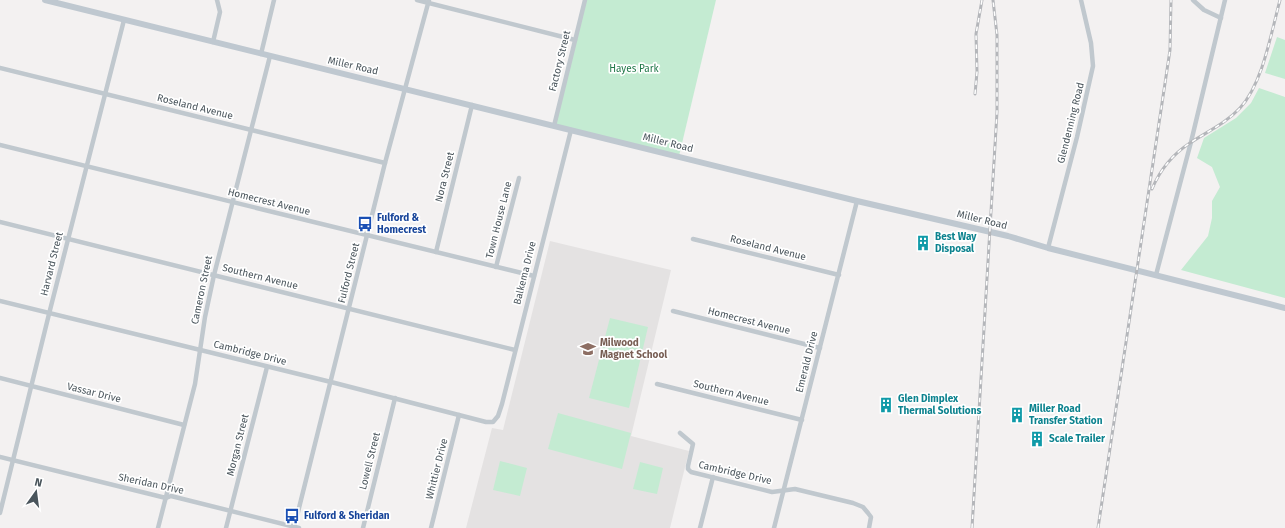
<svg xmlns="http://www.w3.org/2000/svg" width="1285" height="528" font-family="'Fira Sans',sans-serif">
<rect width="100%" height="100%" fill="#f3f1f1"/>
<polygon fill="#e4e2e2" points="550,241 671,270 631,436 689,451 670,528 466,528 492,428 503,430"/>
<g fill="#c4ebd2">
<polygon points="585,0 716,0 679,156 554,126"/>
<polygon points="1277,37 1285,40 1285,79 1265,73"/>
<polygon points="1259,88 1285,97 1285,298 1181,270 1208,236 1212,218 1212,201 1220,187 1212,167 1197,158 1204,138 1236,118 1251,103"/>
<polygon points="610,318 648,327 629,408 589,398"/>
<polygon points="558,413 631,433 622,469 548,449"/>
<polygon points="500,461 527,468 520,496 493,490"/>
<polygon points="640,462 663,468 657,494 633,489"/>
</g>
<g fill="none" stroke-linecap="round" stroke-linejoin="round">
<g stroke="#c0c8ce" stroke-width="4.5">
<polyline points="417,0 575,40"/>
<polyline points="1193,0 1204,10 1221,18"/>
<polyline points="213,42 220,12 217,0"/>
<polyline points="261,54 274,0"/>
<polyline points="0,68 385,163"/>
<polyline points="554,126 585,0"/>
<polyline points="0,145 534,276"/>
<polyline points="0,222 515,350"/>
<polyline points="693,239 839,275"/>
<polyline points="1048,248 1077,137 1093,66 1091,43 1081,0"/>
<polyline points="436,252 472,105"/>
<polyline points="496,267 519,178"/>
<polyline points="1156,275 1191,142 1225,0"/>
<polyline points="0,301 331,382 486,422 493,422 498,416 502,404 571,130"/>
<polyline points="673,311 820,348"/>
<polyline points="0,378 184,425"/>
<polyline points="657,384 802,420"/>
<polyline points="680,433 693,444 688,466 688,469 691,472 772,492 795,489 853,503 863,507 868,513 871,517 869,528"/>
<polyline points="0,457 166,498 171,496 299,528"/>
<polyline points="0,513 49,314 124,20"/>
<polyline points="158,528 195,384 205,317 214,275 270,56"/>
<polyline points="226,528 267,367"/>
<polyline points="294,528 385,163 429,0"/>
<polyline points="363,528 395,398"/>
<polyline points="431,528 459,415"/>
<polyline points="700,528 713,477"/>
<polyline points="774,528 857,201"/>
</g>
<polyline stroke="#bfc8d0" stroke-width="6" points="45,0 857,201 1008,236 1048,248 1285,308"/>
<defs>
<g id="rail">
<polyline points="975,94 977,72 976,34 982,0"/>
<path d="M1152 189C1160 170 1173 154 1190 143 1208 131 1225 124 1240 108 1263 83 1271 33 1280 0"/>
<polyline points="972,528 997,112 997,35 993,0"/>
<polyline points="1098,528 1164,90 1170,50 1171,0"/>
</g>
</defs>
<use href="#rail" stroke="#b4b6ba" stroke-width="3"/>
<use href="#rail" stroke="#fff" stroke-width="1.5" stroke-dasharray="4.5" stroke-linecap="butt"/>
</g>
<defs>
<symbol id="bus-bare" viewBox="-9 -9 18 18"><path d="M-5-6H5V4H4V6H2V4H-2V6H-4V4H-5ZM-3.5-4V0h7V-4ZM-3.5 1.2v1.5H-2V1.2ZM2 1.2v1.5H3.5V1.2Z" fill="#1a4fb4" stroke="#fff" stroke-width="2.5" paint-order="stroke"/></symbol>
<symbol id="building-bare" viewBox="-9 -9 18 18"><path d="M-4-6H4V6H1V3H-1V6H-4ZM-2.5-4.3h1.7v1.8h-1.7ZM.8-4.3h1.7v1.8H.8ZM-2.5-1h1.7V.8h-1.7ZM.8-1h1.7V.8H.8Z" fill="#0f9aa8" stroke="#fff" stroke-width="2.5" paint-order="stroke"/></symbol>
<symbol id="school-bare" viewBox="-9 -9 18 18"><path d="M0-5L7-2L0 1L-7-2ZM-4 1L0 2.5L4 1V4Q0 6-4 4Z" fill="#8d6e63" stroke="#fff" stroke-width="2.5" paint-order="stroke"/></symbol>
</defs>
<g fill-rule="evenodd">
<use href="#bus-bare" x="354" y="213" width="22" height="22"/>
<use href="#building-bare" x="912" y="232" width="22" height="22"/>
<use href="#school-bare" x="577" y="338" width="22" height="22"/>
<use href="#building-bare" x="875" y="394" width="22" height="22"/>
<use href="#building-bare" x="1006" y="404" width="22" height="22"/>
<use href="#building-bare" x="1026" y="428" width="22" height="22"/>
<use href="#bus-bare" x="281" y="505" width="22" height="22"/>
</g>
<g text-anchor="middle" dominant-baseline="central" stroke-width="3.5" stroke-linejoin="round" paint-order="stroke">
<g font-size="10" fill="#4a555c" stroke="#fff">
<text transform="translate(560 61) rotate(-76)">Factory Street</text>
<text transform="translate(353 66) rotate(13)">Miller Road</text>
<text transform="translate(195 107) rotate(14)">Roseland Avenue</text>
<text transform="translate(1071 123) rotate(-76)">Glendenning Road</text>
<text transform="translate(668 143) rotate(14)">Miller Road</text>
<text transform="translate(445 177) rotate(-76)">Nora Street</text>
<text transform="translate(269 202) rotate(14)">Homecrest Avenue</text>
<text transform="translate(499 220) rotate(-76)">Town House Lane</text>
<text transform="translate(982 220) rotate(14)">Miller Road</text>
<text transform="translate(768 248) rotate(14)">Roseland Avenue</text>
<text transform="translate(52 264) rotate(-76)">Harvard Street</text>
<text transform="translate(349 273) rotate(-76)">Fulford Street</text>
<text transform="translate(525 273) rotate(-76)">Balkema Drive</text>
<text transform="translate(260 277) rotate(14)">Southern Avenue</text>
<text transform="translate(202 290) rotate(-78)">Cameron Street</text>
<text transform="translate(749 321) rotate(14)">Homecrest Avenue</text>
<text transform="translate(250 353) rotate(14)">Cambridge Drive</text>
<text transform="translate(807 362) rotate(-76)">Emerald Drive</text>
<text transform="translate(94 393) rotate(14)">Vassar Drive</text>
<text transform="translate(731 393) rotate(14)">Southern Avenue</text>
<text transform="translate(238 445) rotate(-76)">Morgan Street</text>
<text transform="translate(370 461) rotate(-76)">Lowell Street</text>
<text transform="translate(437 469) rotate(-76)">Whittier Drive</text>
<text transform="translate(735 473) rotate(13)">Cambridge Drive</text>
<text transform="translate(151 484) rotate(12)">Sheridan Drive</text>
</g>
<g font-size="10" fill="#217849" stroke="#fff">
<text x="634" y="69">Hayes Park</text>
</g>
<g font-size="10" font-weight="bold" fill="#164399" stroke="#fff" text-anchor="start">
<text x="377" y="218">Fulford &amp;<tspan x="377" dy="12">Homecrest</tspan></text>
<text x="304" y="516">Fulford &amp; Sheridan</text>
</g>
<g font-size="10" font-weight="bold" fill="#0d838f" stroke="#fff" text-anchor="start">
<text x="935" y="237">Best Way<tspan x="935" dy="12">Disposal</tspan></text>
<text x="898" y="399">Glen Dimplex<tspan x="898" dy="12">Thermal Solutions</tspan></text>
<text x="1029" y="409">Miller Road<tspan x="1029" dy="12">Transfer Station</tspan></text>
<text x="1049" y="439">Scale Trailer</text>
</g>
<g font-size="10" font-weight="bold" fill="#785e54" stroke="#fff" text-anchor="start">
<text x="600" y="343">Milwood<tspan x="600" dy="12">Magnet School</tspan></text>
</g>
</g>
<g transform="translate(36 492) rotate(14)" stroke="#ffffff" stroke-width="3" paint-order="stroke">
<path d="M0-3L7 15L0 10L-7 15Z" fill="#4a555c"/>
<text y="-6" font-size="11" font-weight="bold" text-anchor="middle" fill="#4a555c">N</text>
</g>
</svg>
